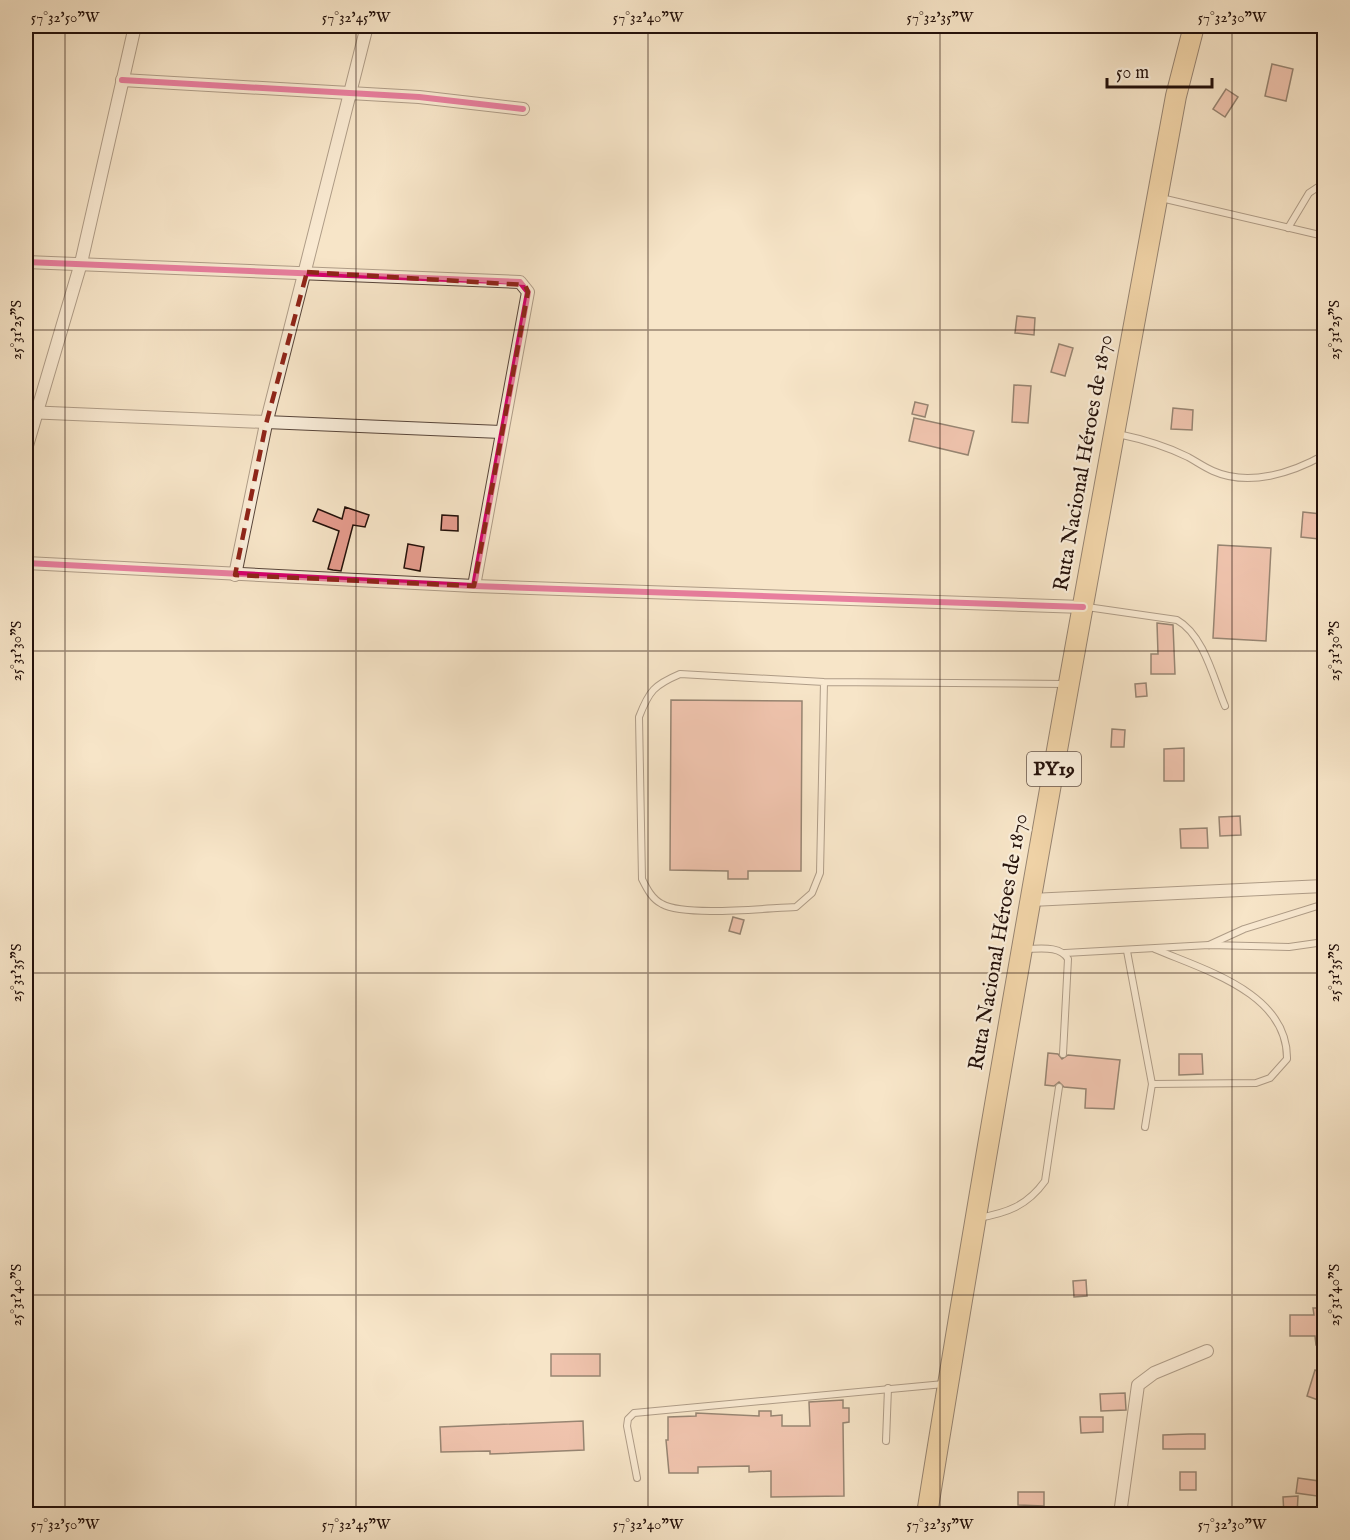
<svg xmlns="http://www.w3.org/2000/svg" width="1350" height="1540" font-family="'IM FELL English',serif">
<rect width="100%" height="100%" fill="#f7e5c8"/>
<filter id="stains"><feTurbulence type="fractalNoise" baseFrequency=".00333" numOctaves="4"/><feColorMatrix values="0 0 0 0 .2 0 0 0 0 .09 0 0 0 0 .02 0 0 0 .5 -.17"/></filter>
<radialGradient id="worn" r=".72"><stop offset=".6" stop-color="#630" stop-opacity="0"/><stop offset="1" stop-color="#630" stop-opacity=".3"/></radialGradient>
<g fill="#e69c8e" stroke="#23100a" stroke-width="1.5">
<polygon points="1272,64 1293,69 1286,101 1265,96"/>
<polygon points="1226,89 1238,97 1225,117 1213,109"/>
<polygon points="1017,316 1035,318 1034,335 1015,333"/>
<polygon points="1059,344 1073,348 1065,376 1051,372"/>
<polygon points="1014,385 1031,386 1028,423 1012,422"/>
<polygon points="915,402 928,405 925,417 912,414"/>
<polygon points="1173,408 1193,410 1192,430 1171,429"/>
<polygon points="914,418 974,431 968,455 909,441"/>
<polygon points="345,507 369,515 365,527 353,525 341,571 333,570 328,569 339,531 313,521 318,509 342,519"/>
<polygon points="1303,512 1321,514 1319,539 1301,537"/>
<polygon points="442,515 458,516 458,531 441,530"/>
<polygon points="408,544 424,547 420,571 404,568"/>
<polygon points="1218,545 1271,548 1266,641 1213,638"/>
<polygon points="1157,623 1173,625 1175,674 1151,674 1151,654 1158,654"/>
<polygon points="1146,683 1147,696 1136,697 1135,684"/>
<polygon points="671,700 802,701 801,871 748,871 748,879 728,879 728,871 670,870"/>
<polygon points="1112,729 1125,730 1124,747 1111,747"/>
<polygon points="1184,748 1184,781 1164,781 1164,749"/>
<polygon points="1240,816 1241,835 1220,836 1219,817"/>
<polygon points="1207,828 1208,848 1181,848 1180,829"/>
<polygon points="733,917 744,920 740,934 729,931"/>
<polygon points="1048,1053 1058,1054 1062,1059 1068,1055 1120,1060 1114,1109 1085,1108 1086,1089 1064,1087 1059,1082 1054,1086 1045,1085"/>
<polygon points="1179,1054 1202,1054 1203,1074 1179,1075"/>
<polygon points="1086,1280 1087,1296 1074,1297 1073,1281"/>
<polygon points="1313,1308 1324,1308 1324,1345 1316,1345 1315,1336 1290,1336 1290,1315 1314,1315"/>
<rect x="551" y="1354" width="49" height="22"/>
<polygon points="1315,1370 1324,1373 1324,1389 1321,1401 1307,1396"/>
<polygon points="1125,1393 1126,1410 1101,1411 1100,1394"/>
<polygon points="843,1400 843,1408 849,1408 849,1422 843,1423 844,1496 771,1497 771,1471 749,1472 749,1466 698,1467 698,1473 669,1473 666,1440 668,1440 668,1417 696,1416 696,1413 759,1416 759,1411 771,1411 771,1416 782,1415 782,1426 810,1426 809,1402"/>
<polygon points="1080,1417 1103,1417 1103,1432 1081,1433"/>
<polygon points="583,1421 584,1450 490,1454 490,1451 441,1452 440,1427"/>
<polygon points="1189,1434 1205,1434 1205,1449 1163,1449 1163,1435"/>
<rect x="1180" y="1472" width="16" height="18"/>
<polygon points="1298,1478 1319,1481 1317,1496 1296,1493"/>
<polygon points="1018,1492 1044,1492 1044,1506 1018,1505"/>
<polygon points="1298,1496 1297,1515 1284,1515 1283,1497"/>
</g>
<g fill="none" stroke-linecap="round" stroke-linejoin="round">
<defs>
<g id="service">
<polyline points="1161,198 1324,236"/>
<polyline points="1288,228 1309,193 1324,183"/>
<path d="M1118 434C1142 439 1166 446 1188 457 1197 462 1204 467 1213 471 1249 487 1292 473 1324 455"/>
<path d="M1087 607 1177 620C1204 635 1214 680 1225 706"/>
<path d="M824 682 820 873 812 893 796 907C767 908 685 917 662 904 652 899 647 889 642 879L639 717C649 691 654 685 680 674L824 682 1065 684"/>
<polyline points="1209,945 1244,929 1324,904"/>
<path d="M1025 949C1039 949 1060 945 1068 959L1063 1054"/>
<polyline points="1127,951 1152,1084 1145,1127"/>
<polyline points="1065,953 1209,945 1289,947 1324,942"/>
<path d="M1152 1084 1256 1083 1270 1078 1287 1059C1288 993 1204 970 1155 949"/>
<path d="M978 1218C1007 1213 1027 1206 1045 1181L1059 1087"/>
<polyline points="886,1441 888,1388"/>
<polyline points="637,1478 627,1426 628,1419 634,1413 944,1384"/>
</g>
<g id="minor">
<polyline points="122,80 419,97 523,109"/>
<polyline points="26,262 520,282 528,292 474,586"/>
<polyline points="26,412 501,432"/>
<polyline points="26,449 81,263 135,26"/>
<polyline points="26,563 474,586 1083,607"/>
<polyline points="235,575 266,424 367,26"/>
<polyline points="1031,900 1324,886"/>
<polyline points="1120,1514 1138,1385 1154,1373 1207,1351"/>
</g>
<path id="trunk" d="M927 1514C1003 1040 1089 568 1176 96L1194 26"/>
</defs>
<use href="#service" stroke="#58453a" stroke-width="8"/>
<use href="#minor" stroke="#58453a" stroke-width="14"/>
<use href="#trunk" stroke="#23100a" stroke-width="22"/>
<use href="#service" stroke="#faeedb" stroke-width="6"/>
<use href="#minor" stroke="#faeedb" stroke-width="12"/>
<use href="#trunk" stroke="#ecc284" stroke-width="20"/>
<defs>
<g id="cycleway">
<polyline points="122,80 419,97 523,109"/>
<polyline points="26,262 520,282 528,292 474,586"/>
<polyline points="26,563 474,586 1083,607"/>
</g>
</defs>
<use href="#cycleway" stroke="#faeedb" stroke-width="10"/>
<use href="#cycleway" stroke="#d6006c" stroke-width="6"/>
</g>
<path d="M0 0H1350V1540H0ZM307 272 525 285 528 292 474 586 235 575 266 424Z" fill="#f7e5c8" fill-opacity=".55" fill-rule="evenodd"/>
<path fill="none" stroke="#8f2418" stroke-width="4.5" stroke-dasharray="12 8" stroke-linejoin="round" d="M307 272 525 285 528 292 474 586 235 575 266 424Z"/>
<path fill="none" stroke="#23100a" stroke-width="1.5" stroke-opacity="0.45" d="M65 26V1514M356 26V1514M648 26V1514M940 26V1514M1232 26V1514M26 330H1324M26 651H1324M26 973H1324M26 1295H1324"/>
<g text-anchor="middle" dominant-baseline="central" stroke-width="4.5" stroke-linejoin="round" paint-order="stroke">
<rect fill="#faeedb" stroke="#645349" stroke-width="1.5" x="1027" y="752" width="54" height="34" rx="4.5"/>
<g font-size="20" font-weight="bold" fill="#23100a">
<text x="1054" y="769">PY19</text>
</g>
<g font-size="21" fill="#23100a" stroke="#faeedb">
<text transform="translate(1084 463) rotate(-80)">Ruta Nacional Héroes de 1870</text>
<text transform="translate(999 942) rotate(-80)">Ruta Nacional Héroes de 1870</text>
</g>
</g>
<rect width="1350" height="1540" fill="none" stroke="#f7e5c8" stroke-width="66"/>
<path d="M1107 78v9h105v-9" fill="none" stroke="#23100a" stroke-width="3"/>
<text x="1116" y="78" font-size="18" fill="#23100a" stroke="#faeedb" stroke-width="4.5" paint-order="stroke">50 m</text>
<rect x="33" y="33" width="1284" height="1474" fill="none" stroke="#23100a" stroke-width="2"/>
<g font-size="15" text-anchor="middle" fill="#23100a">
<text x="65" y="22">57°32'50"W</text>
<text x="356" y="22">57°32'45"W</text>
<text x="648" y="22">57°32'40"W</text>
<text x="940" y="22">57°32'35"W</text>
<text x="1232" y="22">57°32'30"W</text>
<text transform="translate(16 330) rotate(-90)" y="5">25°31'25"S</text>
<text transform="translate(1334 330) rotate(-90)" y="5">25°31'25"S</text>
<text transform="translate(16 651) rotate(-90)" y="5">25°31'30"S</text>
<text transform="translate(1334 651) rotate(-90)" y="5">25°31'30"S</text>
<text transform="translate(16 973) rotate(-90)" y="5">25°31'35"S</text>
<text transform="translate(1334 973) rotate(-90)" y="5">25°31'35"S</text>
<text transform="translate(16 1295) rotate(-90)" y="5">25°31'40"S</text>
<text transform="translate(1334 1295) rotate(-90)" y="5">25°31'40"S</text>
<text x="65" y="1529">57°32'50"W</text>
<text x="356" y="1529">57°32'45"W</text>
<text x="648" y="1529">57°32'40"W</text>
<text x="940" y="1529">57°32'35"W</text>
<text x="1232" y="1529">57°32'30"W</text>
</g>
<rect width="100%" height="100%" filter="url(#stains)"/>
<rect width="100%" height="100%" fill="url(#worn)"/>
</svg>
